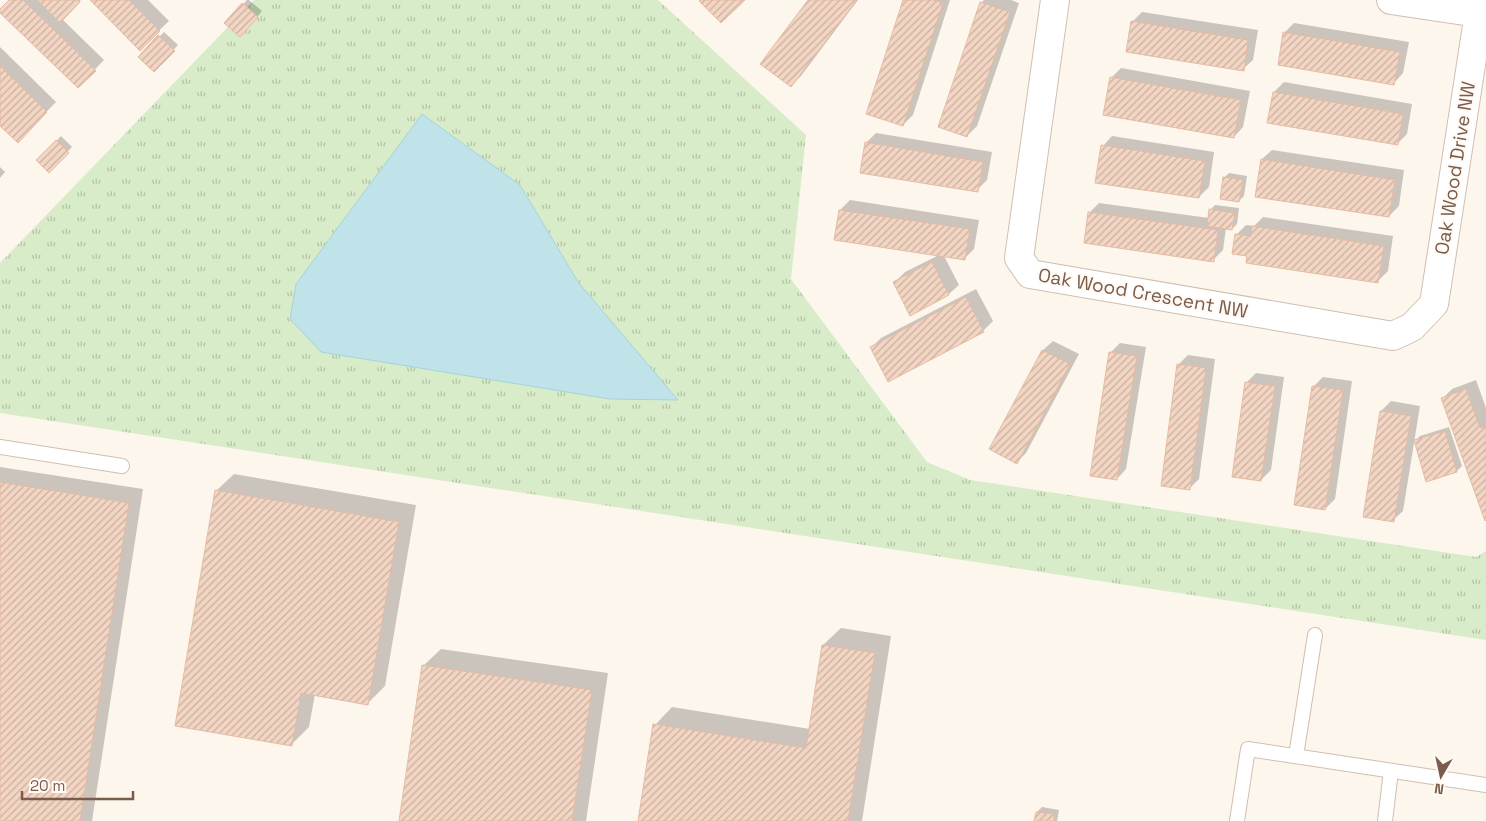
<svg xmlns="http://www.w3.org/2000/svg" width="1486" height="821" font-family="'Space Grotesk',sans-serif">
<defs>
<pattern id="park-tufts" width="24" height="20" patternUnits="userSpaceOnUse" patternTransform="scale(1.25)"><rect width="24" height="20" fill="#d8ecc9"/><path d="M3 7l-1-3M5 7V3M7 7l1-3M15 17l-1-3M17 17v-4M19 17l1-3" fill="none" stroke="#b4c2a5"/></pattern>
<pattern id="building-hatch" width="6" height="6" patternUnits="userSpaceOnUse" patternTransform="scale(1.25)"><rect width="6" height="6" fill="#f3d5c3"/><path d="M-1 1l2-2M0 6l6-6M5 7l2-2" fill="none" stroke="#cab0a1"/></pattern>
</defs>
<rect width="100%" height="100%" fill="#fdf6ec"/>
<polygon fill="url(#park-tufts)" points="254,0 658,0 806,135 791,279 927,462 970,480 1476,557 1486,551 1486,640 0,413 0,263"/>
<polygon fill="#bfe3e8" stroke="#a5d3da" points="422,114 520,185 578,282 678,400 610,399 321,352 290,319 296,284"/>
<g fill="#0003">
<polygon points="11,0 81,0 62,19 104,60 78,87 0,11"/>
<polygon points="91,0 148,0 169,21 140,49"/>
<polygon points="247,0 249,0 262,11 245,31 226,23"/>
<polygon points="810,0 858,0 801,76 791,86"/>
<polygon points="905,0 950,0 913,115 903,125"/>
<polygon points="984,0 1011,0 1019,3 977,126 967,136 981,3"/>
<polygon points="1142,12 1258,30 1253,60 1243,69 1132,22"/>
<polygon points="1294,23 1409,42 1403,73 1394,83 1284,33"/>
<polygon points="164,32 178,45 154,71 139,57"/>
<polygon points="0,47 56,102 18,141 0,124"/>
<polygon points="1121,68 1250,91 1243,127 1234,137 1111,78"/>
<polygon points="1284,82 1412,104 1407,134 1397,144 1274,92"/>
<polygon points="876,133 992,152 987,180 977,190 866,143"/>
<polygon points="61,136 72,147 49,171 38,160"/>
<polygon points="1112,136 1214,152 1209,187 1199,197 1103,146"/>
<polygon points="1272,150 1404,170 1399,206 1389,216 1262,159"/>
<polygon points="0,167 5,172 0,178"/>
<polygon points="1229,173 1247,176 1244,196 1239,201 1224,178"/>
<polygon points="850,200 979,220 974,249 964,259 944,256 959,285 949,294 911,314 895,282 905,272 939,255 840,210"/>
<polygon points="1099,203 1209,218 1210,210 1215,205 1239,208 1237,224 1232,229 1226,228 1223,250 1213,260 1089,213"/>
<polygon points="1263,217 1393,236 1388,271 1378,281 1248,255 1236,235 1246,225 1254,226"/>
<polygon points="976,289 993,321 983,331 871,348 881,338"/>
<polygon points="1053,341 1079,354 1026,453 1017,462 991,448 1043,350"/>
<polygon points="1120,343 1146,347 1126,469 1117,479 1110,353"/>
<polygon points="1188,355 1215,359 1199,479 1189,489 1178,365"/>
<polygon points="1256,373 1284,377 1271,470 1261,480 1246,383"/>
<polygon points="1323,377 1352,381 1335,499 1325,509 1313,387"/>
<polygon points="1476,380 1486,408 1486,519 1442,399 1452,389"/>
<polygon points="1391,401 1420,406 1403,511 1393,520 1381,411"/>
<polygon points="1449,427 1462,466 1457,471 1415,441 1420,436"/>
<polygon points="0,467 143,489 92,821 0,821"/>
<polygon points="234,474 416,505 385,686 368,703 315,694 309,727 292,744 216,491"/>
<polygon points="841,628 891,636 862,821 639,821 655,725 672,707 810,729 823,645"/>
<polygon points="441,649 608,673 586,821 401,821 423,666"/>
<polygon points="1042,807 1059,810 1057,821 1036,821 1037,812"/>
</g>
<g fill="url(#building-hatch)" stroke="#e6bba3">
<polygon points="9,0 23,0 96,71 78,88 0,13 0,9"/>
<polygon points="37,0 77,0 80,2 60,23"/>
<polygon points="90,0 129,0 160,31 140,51"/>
<polygon points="700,0 745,0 721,23 699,1"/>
<polygon points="808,0 857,0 791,87 760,64"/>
<polygon points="903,0 933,0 943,3 903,126 866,114"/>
<polygon points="980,2 1010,12 967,137 938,127"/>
<polygon points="242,3 258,17 240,37 224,23"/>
<polygon points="1131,21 1248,40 1244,71 1126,52"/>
<polygon points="1283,32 1400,52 1394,85 1278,65"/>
<polygon points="158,35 175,51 154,72 138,57"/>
<polygon points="0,66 47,112 18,143 0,126"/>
<polygon points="1110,77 1241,100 1234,138 1103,115"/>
<polygon points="1273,92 1403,114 1398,145 1267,123"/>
<polygon points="56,140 69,153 49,173 36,160"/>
<polygon points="865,142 983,162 978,192 860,173"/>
<polygon points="1101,145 1205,161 1199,198 1095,183"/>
<polygon points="1261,159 1395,180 1389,217 1255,197"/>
<polygon points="1223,177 1243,180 1239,202 1220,199"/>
<polygon points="1209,209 1235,213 1232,230 1207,226"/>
<polygon points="839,210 970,229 965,260 834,240"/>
<polygon points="1088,212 1218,230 1214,262 1084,243"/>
<polygon points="1252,226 1384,246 1378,283 1246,263 1247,256 1232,254 1235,234 1251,236"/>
<polygon points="932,262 949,295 910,316 893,282"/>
<polygon points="966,297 984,332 888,382 870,347"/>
<polygon points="1042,350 1070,364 1017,464 989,449"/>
<polygon points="1109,352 1137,356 1117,480 1090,476"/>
<polygon points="1177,364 1206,368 1190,490 1161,486"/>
<polygon points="1245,382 1275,386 1261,481 1232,477"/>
<polygon points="1312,386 1343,390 1325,510 1294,505"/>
<polygon points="1466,389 1480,428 1486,426 1486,520 1485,521 1441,398"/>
<polygon points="1380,411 1411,416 1394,522 1363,517"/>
<polygon points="1445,431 1457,472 1426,482 1414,440"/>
<polygon points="0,482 129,503 80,821 0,821"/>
<polygon points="215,490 399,522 368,705 301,693 292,746 175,726"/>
<polygon points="822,645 875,653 848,821 638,821 653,724 806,748"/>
<polygon points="422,665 592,690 572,821 399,821"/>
<polygon points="1036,812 1054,814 1054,821 1034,821"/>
</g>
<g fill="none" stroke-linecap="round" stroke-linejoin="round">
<defs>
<g id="service">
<polyline points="0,447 122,466"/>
<polyline points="1296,756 1315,635"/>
<polyline points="1237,821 1248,749 1486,785"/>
<polyline points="1385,821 1391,771"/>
</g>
<g id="minor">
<polyline points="1055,0 1019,258 1030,274 1393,336 1412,327 1434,304 1481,0"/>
<polyline points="1391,0 1478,13"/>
</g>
</defs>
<use href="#service" stroke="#d1beb0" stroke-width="16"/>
<use href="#minor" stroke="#d1beb0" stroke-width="30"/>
<use href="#service" stroke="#fff" stroke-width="14"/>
<use href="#minor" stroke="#fff" stroke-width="28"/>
</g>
<g text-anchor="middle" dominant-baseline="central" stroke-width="4" stroke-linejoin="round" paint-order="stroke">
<g font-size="19" fill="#7a5c4d" stroke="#fffaf3">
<text transform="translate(1455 168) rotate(-81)">Oak Wood Drive NW</text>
<text transform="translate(1143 293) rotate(10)">Oak Wood Crescent NW</text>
</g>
</g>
<g transform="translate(1441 776) rotate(189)" stroke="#fffaf3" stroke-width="4" paint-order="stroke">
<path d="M0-4L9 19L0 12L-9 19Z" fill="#7a5c4d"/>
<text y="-8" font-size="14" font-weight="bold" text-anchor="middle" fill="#7a5c4d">N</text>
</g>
<path d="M22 791v8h111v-8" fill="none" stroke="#7a5c4d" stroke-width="2.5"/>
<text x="30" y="791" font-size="15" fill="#7a5c4d" stroke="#fffaf3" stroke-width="4" paint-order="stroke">20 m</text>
</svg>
